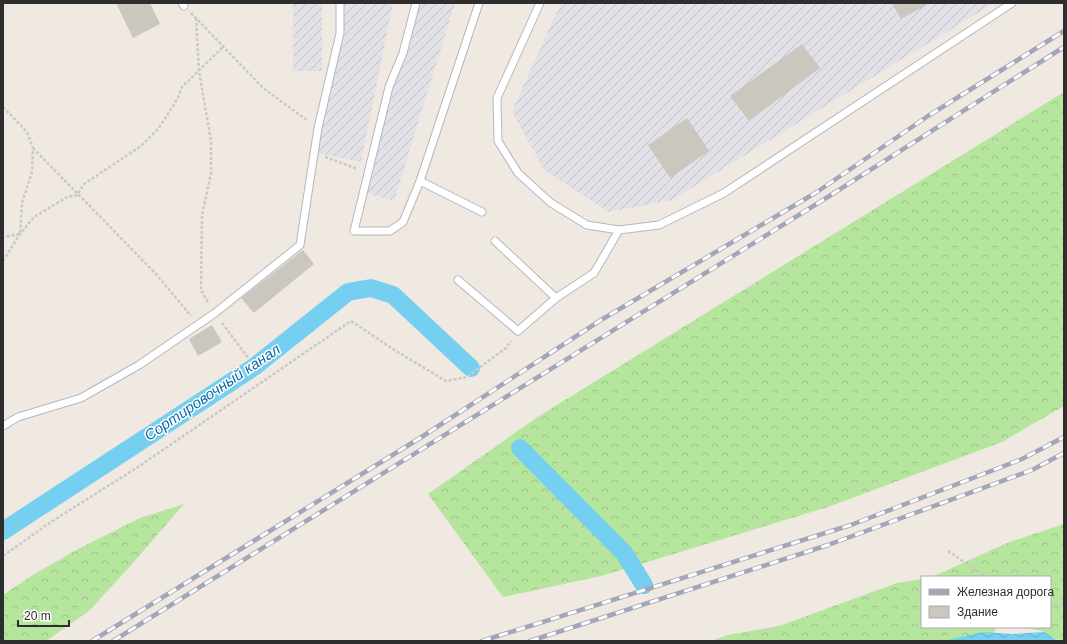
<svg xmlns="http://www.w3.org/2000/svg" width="1067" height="644" font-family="Arial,sans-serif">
<defs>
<pattern id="industrial-furrows" width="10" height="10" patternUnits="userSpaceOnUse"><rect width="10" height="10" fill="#e3e1e8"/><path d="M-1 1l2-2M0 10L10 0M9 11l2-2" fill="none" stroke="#c3c1c7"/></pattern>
<pattern id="forest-crowns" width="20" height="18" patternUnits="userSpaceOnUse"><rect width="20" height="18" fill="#b6e59e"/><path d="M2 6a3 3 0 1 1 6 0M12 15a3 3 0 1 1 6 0" fill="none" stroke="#9dc588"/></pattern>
<pattern id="water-waves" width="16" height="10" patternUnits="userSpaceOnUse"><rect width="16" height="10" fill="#75cff0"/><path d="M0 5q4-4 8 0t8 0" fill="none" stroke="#66b2ce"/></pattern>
</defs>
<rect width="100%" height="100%" fill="#efe9e1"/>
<g fill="url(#industrial-furrows)">
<rect x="293" y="3" width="29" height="68"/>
<polygon points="342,3 393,3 361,162 312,152"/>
<polygon points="417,3 455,3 394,201 360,191"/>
<polygon points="561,3 994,3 672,200 609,212 544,170 512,111"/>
</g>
<g fill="url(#forest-crowns)">
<polygon points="1064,92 1064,406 1002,442 828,507 601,576 503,597 428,494 539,416"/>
<polygon points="184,504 132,564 89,611 46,641 3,641 3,595 31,576 80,548 140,518"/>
<polygon points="1064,524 1064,641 1059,641 1042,631 1020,627 1050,627 1050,577 932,577 1007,543"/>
<polygon points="922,579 922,627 996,627 993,639 1006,641 711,641 728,635 779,626 897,583"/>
</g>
<polygon fill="url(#water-waves)" points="983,632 1013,634 1044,632 1058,641 943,641"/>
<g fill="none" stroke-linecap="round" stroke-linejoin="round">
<g stroke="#75cff0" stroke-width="18">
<polyline points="520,448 624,553 644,585"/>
<polyline points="3,531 254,367 348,292 371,288 393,295 471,368"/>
</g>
</g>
<g fill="#cbc7bf">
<polygon points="116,3 150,3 160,24 133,38"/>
<polygon points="892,3 930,3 901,19"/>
<polygon points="802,44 820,68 749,121 730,96"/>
<polygon points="687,118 709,151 670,178 648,145"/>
<polygon points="303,250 314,264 254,313 241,298"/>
<polygon points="212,325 222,342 198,356 189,339"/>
</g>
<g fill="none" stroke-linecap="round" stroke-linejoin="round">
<defs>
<g id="lane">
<polyline points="182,3 184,6"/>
<polyline points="416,3 403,53 389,87 354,231 390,231 403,222 420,181 479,3"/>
<polyline points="540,3 497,98 498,141 518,173 551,203 587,225 619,230 659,225 724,193 1012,3"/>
<polyline points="420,181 482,212"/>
<polyline points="495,241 556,298"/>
<polyline points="458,280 518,331 556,298 594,273 619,230"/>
<polyline points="3,426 18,417 81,398 139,365 215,313 300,245 318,128 340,33 340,3"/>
</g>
</defs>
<use href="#lane" stroke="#b4b7c1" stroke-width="9"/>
<g stroke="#c9c9c9" stroke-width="2.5" stroke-dasharray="3 2" stroke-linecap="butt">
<polyline points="191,13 263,88 308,121"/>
<polyline points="196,18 199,71 211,141 211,173 202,215 201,290 209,304"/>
<polyline points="3,107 27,132 33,148 32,172 22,203 20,234 3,237"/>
<polyline points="33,148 157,275 191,316"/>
<polyline points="325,157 358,169"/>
<polyline points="3,261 20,234 34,217 67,197 77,195 84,184 141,146 159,128 178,98 182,87 223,47"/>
<polyline points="222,323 249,359"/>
<polyline points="948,551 986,577"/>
<polyline points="3,556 51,522 138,467 351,321 396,351 446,381 467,377 506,348 511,341"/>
<polyline points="1050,602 1064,605"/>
</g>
<use href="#lane" stroke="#fff" stroke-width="7"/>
<defs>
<g id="rail">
<polyline points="92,641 420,438 601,320 817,192 928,116 1064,31"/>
<polyline points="113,641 823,200 1064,47"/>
<polyline points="482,641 851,525 1022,459 1064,437"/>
<polyline points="530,641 828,545 1032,470 1064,453"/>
</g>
</defs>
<use href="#rail" stroke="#a3a6b8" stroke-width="4.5"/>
<use href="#rail" stroke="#fff" stroke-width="3" stroke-dasharray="9" stroke-linecap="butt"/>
</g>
<g text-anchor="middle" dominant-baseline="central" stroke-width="3" stroke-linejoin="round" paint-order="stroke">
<g font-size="15" font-style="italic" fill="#0d6fa3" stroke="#fff">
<text transform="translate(212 392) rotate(-34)">Сортировочный канал</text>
</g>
</g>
<rect width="1067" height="644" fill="none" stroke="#2e2e2e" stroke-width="8"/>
<rect x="921" y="576" width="130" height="52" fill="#ffffff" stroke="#ababab"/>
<rect x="929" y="589" width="20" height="6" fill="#a3a6b8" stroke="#ababab"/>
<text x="957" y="596" font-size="12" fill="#2e2e2e">Железная дорога</text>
<rect x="929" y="606" width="20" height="12" fill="#cbc7bf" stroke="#ababab"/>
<text x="957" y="616" font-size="12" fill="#2e2e2e">Здание</text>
<path d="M18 620v6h51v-6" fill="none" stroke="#2e2e2e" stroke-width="2"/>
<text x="24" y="620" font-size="12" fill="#2e2e2e" stroke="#ffffff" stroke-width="3" paint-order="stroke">20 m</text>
</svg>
